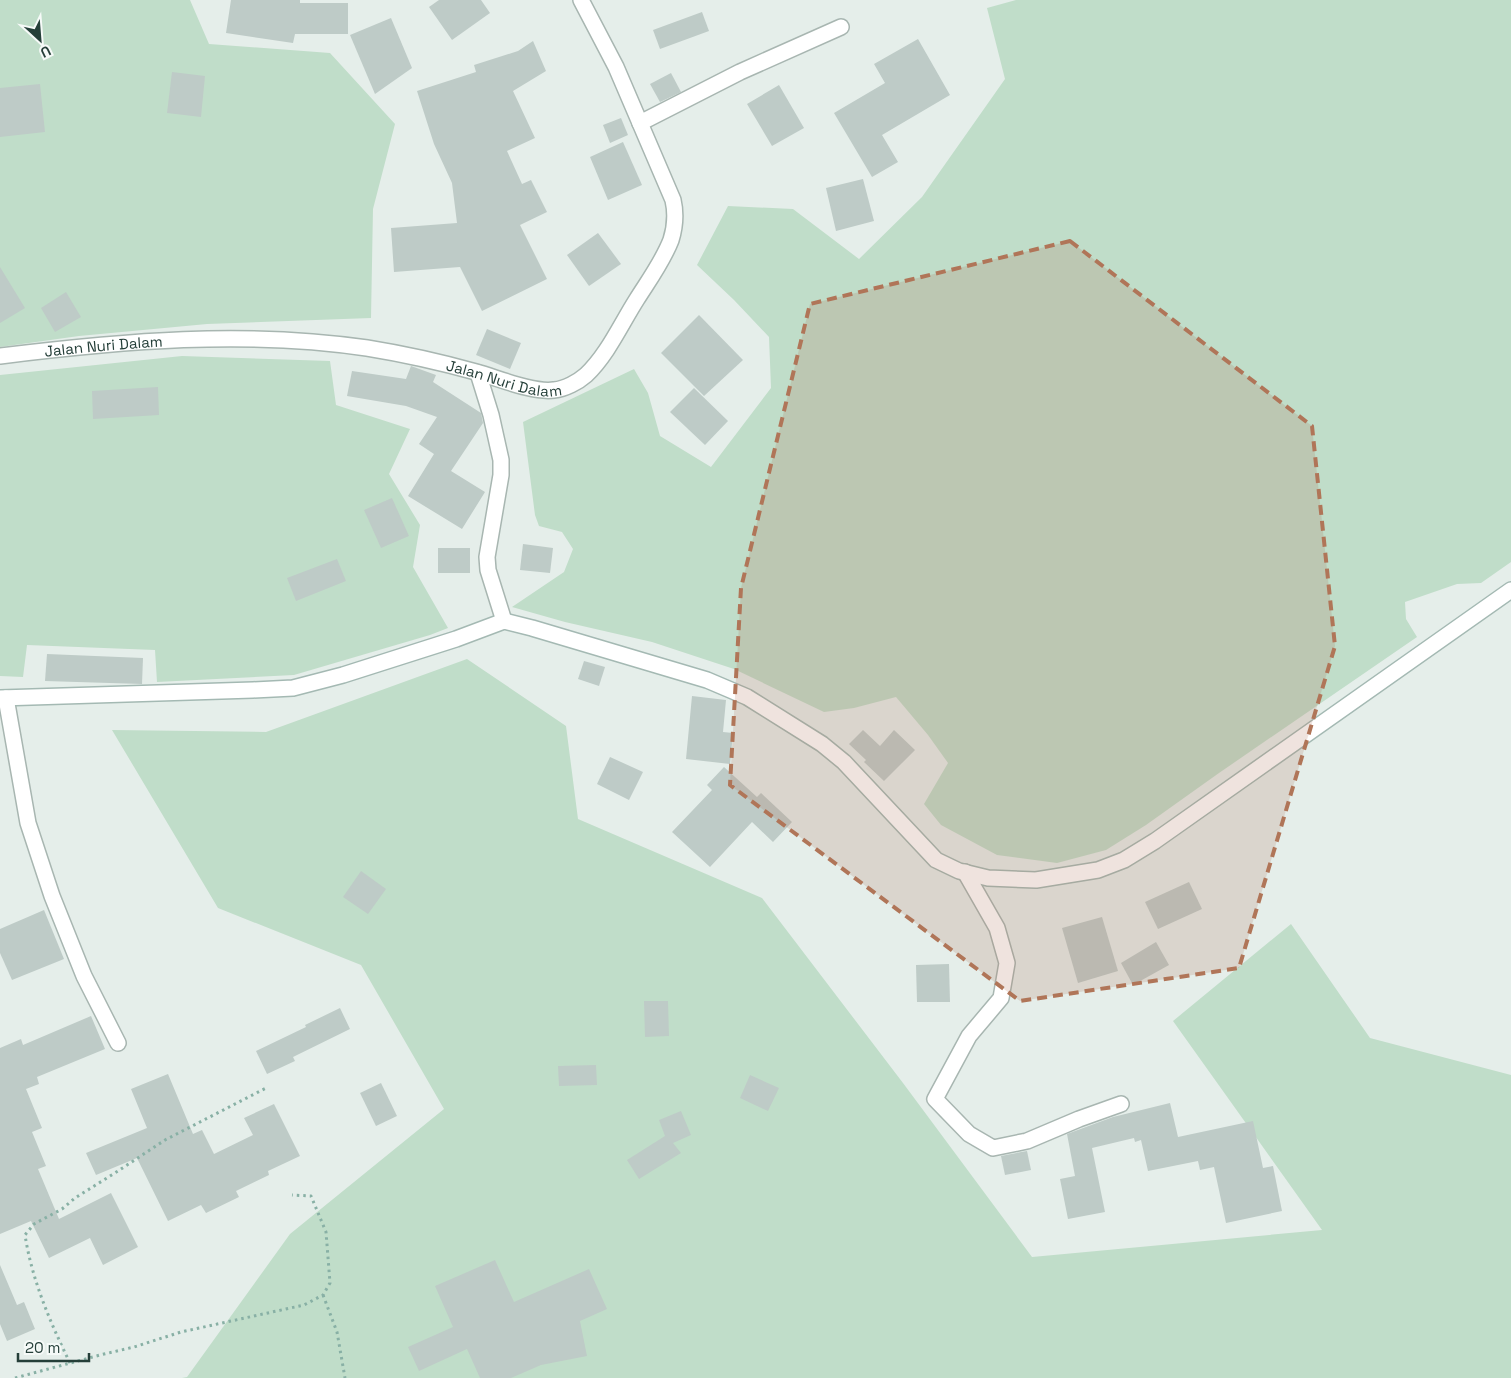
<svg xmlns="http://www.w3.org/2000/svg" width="1511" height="1378" font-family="'Space Grotesk',sans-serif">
<rect width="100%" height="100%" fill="#e5eeea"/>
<g fill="#c0ddc9">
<polygon points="0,0 190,0 209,44 330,53 395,124 373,209 371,318 207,324 79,336 0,347"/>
<polygon points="1016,0 1511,0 1511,562 1481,583 1457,584 1405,602 1406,619 1417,637 1219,773 1146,825 1106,850 1057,863 997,855 941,825 924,804 948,763 928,735 896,697 854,708 824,712 734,669 652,642 565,622 512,607 564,572 573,549 562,532 539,526 535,515 523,422 634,369 648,393 660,436 711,467 771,388 769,337 734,300 697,265 728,206 793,209 859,259 922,197 1005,79 987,8"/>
<polygon points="182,356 330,361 336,405 410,429 389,474 420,525 413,567 448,628 430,635 294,675 157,682 155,650 27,645 23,677 0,676 0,375"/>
<polygon points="467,659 566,726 578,819 762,898 903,1083 1032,1257 1322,1230 1173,1021 1291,924 1370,1038 1511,1075 1511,1378 182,1378 187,1377 290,1234 444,1109 361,965 218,908 112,730 266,732"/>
</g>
<g fill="#becbc7">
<polygon points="231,0 300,0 300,3 348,3 348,34 295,34 293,43 226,33"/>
<polygon points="439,0 481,0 490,13 452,40 429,7"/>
<polygon points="702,12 709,31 660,49 653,30"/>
<polygon points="391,18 412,68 375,94 350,35"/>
<polygon points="918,39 950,95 882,135 898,162 872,177 834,113 885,83 874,64"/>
<polygon points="533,41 546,71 513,91 535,138 507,151 522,184 531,180 547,212 520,225 547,279 482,311 460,267 394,272 391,228 457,223 452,183 434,144 417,91 476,72 474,65 518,51"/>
<polygon points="172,72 205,76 201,117 167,113"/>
<polygon points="671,73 681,92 660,102 650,84"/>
<polygon points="40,84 45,132 0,137 0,88"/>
<polygon points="779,85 804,128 772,146 747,104"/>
<polygon points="621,118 628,135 610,143 603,125"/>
<polygon points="623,142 642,185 608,200 590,157"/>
<polygon points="863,179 874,221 836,231 826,188"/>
<polygon points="598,233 621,264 589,286 567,255"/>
<polygon points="0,267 25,308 0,323"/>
<polygon points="66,292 81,317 55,332 41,308"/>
<polygon points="699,315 743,360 704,396 661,353"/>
<polygon points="487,329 521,343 510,369 476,355"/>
<polygon points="411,366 436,375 433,382 481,413 483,423 451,471 485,492 462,529 408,496 434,454 419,444 437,417 406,406 347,396 352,371 406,379"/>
<polygon points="158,387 159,415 93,419 92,391"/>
<polygon points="694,388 728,421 705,445 670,412"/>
<polygon points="392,498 409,536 381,548 364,510"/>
<polygon points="523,544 553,548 550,573 520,570"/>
<rect x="438" y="548" width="32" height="25"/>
<polygon points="337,559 346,581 296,601 287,578"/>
<polygon points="47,654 143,658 142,684 45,681"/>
<polygon points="584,661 605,667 599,686 578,679"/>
<polygon points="692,696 726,700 723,732 733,733 730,764 686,759"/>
<polygon points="863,730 880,746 894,730 915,750 884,781 864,762 866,760 849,744"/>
<polygon points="610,757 643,772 629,800 597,784"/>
<polygon points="724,767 757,797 761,793 792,822 773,842 752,822 710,867 672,832 712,790 707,785"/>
<polygon points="361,871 386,889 368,914 343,897"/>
<polygon points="1189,882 1202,909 1158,929 1145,902"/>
<polygon points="44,910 64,959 12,980 0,953 0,929"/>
<polygon points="1102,917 1118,971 1078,983 1062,928"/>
<polygon points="1156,942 1169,965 1133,985 1121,963"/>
<polygon points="949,964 950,1002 917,1002 916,965"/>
<polygon points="644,1001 668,1001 669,1036 645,1037"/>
<polygon points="340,1008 350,1029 293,1057 295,1061 267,1074 256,1051 306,1027 305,1025"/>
<polygon points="91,1016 105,1049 37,1077 39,1084 26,1089 42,1128 32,1132 46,1166 38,1169 59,1219 111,1193 138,1247 103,1265 90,1238 49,1258 31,1221 0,1234 0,1048 21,1039 23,1045"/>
<polygon points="596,1065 597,1085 559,1086 558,1066"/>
<polygon points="168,1074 193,1134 202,1130 214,1154 253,1135 244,1118 274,1104 300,1156 268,1171 269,1175 236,1191 239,1197 206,1213 201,1205 168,1221 137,1158 96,1175 86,1153 147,1128 131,1089"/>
<polygon points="750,1075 779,1088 768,1111 740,1098"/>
<polygon points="381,1083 397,1116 376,1126 360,1093"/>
<polygon points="1170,1103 1178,1137 1253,1121 1263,1168 1273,1166 1282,1211 1226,1223 1214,1167 1200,1170 1198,1161 1148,1171 1141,1140 1135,1142 1134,1138 1092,1148 1105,1212 1068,1219 1060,1179 1075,1176 1067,1134 1113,1117"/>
<polygon points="681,1111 691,1135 673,1143 681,1153 639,1179 627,1160 665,1136 659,1120"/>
<polygon points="1027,1151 1031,1170 1005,1175 1001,1156"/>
<polygon points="495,1260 514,1302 589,1269 607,1309 580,1321 587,1356 541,1365 511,1378 480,1378 467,1349 419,1371 408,1347 453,1327 435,1286"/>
<polygon points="0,1265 17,1305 24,1302 35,1329 7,1341 0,1324"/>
</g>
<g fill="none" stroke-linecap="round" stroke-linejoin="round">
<defs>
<g id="minor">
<polyline points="640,123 740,72 841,27"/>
<path id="s1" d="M0 356C122 341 245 330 367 348 404 354 440 362 476 372 498 378 533 393 554 390 565 389 578 382 586 375 608 354 621 324 637 299 649 280 663 261 671 240 675 227 676 213 673 200L616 67 581 0"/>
<polyline points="478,373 491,415 501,460 501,475 487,557 488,570 504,621"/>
<polyline points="6,698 28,823 52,896 84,976 118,1043"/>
<polyline points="965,872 997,928 1007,963 1001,998 969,1036 935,1099 969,1134 993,1148 1027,1141 1079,1119 1121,1104"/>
</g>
<polyline id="secondary" points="0,698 253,690 293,688 343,675 456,639 504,621 532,628 707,680 747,697 822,744 844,762 936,860 959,871 988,878 1036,880 1098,870 1124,860 1155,841 1511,590"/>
</defs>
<use href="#minor" stroke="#a8b6b1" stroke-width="18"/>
<use href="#secondary" stroke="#a4b9b3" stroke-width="18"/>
<g stroke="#88b0a5" stroke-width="3" stroke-dasharray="2.5 4" stroke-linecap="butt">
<polyline points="323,1295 337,1332 345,1378"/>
<path d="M70 1363C50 1322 32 1280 25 1235L34 1224 62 1209 75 1198 118 1171 165 1140 268 1087"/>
<polyline points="15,1378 100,1355 134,1347 181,1332 304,1305 323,1295 330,1283 326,1232 311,1196 292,1195"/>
</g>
<use href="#minor" stroke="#fff" stroke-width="15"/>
<use href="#secondary" stroke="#fff" stroke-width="15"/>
</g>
<path fill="#b07558" fill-opacity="0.2" stroke="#b07558" stroke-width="4" stroke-dasharray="10 6" stroke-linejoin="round" d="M1070 241 1312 426 1335 646 1239 968 1020 1001 730 785 741 588 810 304Z"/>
<g text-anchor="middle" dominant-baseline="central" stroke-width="4.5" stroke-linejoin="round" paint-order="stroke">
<g font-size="15" fill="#253f39" stroke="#f6faf8">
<text stroke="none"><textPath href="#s1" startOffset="104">Jalan Nuri Dalam</textPath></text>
<text stroke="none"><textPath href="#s1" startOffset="509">Jalan Nuri Dalam</textPath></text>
</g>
</g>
<g transform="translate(40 40) rotate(154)" stroke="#f6faf8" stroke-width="4" paint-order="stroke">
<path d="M0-4L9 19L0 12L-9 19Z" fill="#253f39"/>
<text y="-8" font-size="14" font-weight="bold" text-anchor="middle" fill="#253f39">U</text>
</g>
<path d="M18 1353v8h71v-8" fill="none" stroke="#253f39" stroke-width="2.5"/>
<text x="25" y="1353" font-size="15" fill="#253f39" stroke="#f6faf8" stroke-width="4" paint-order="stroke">20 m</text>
</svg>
